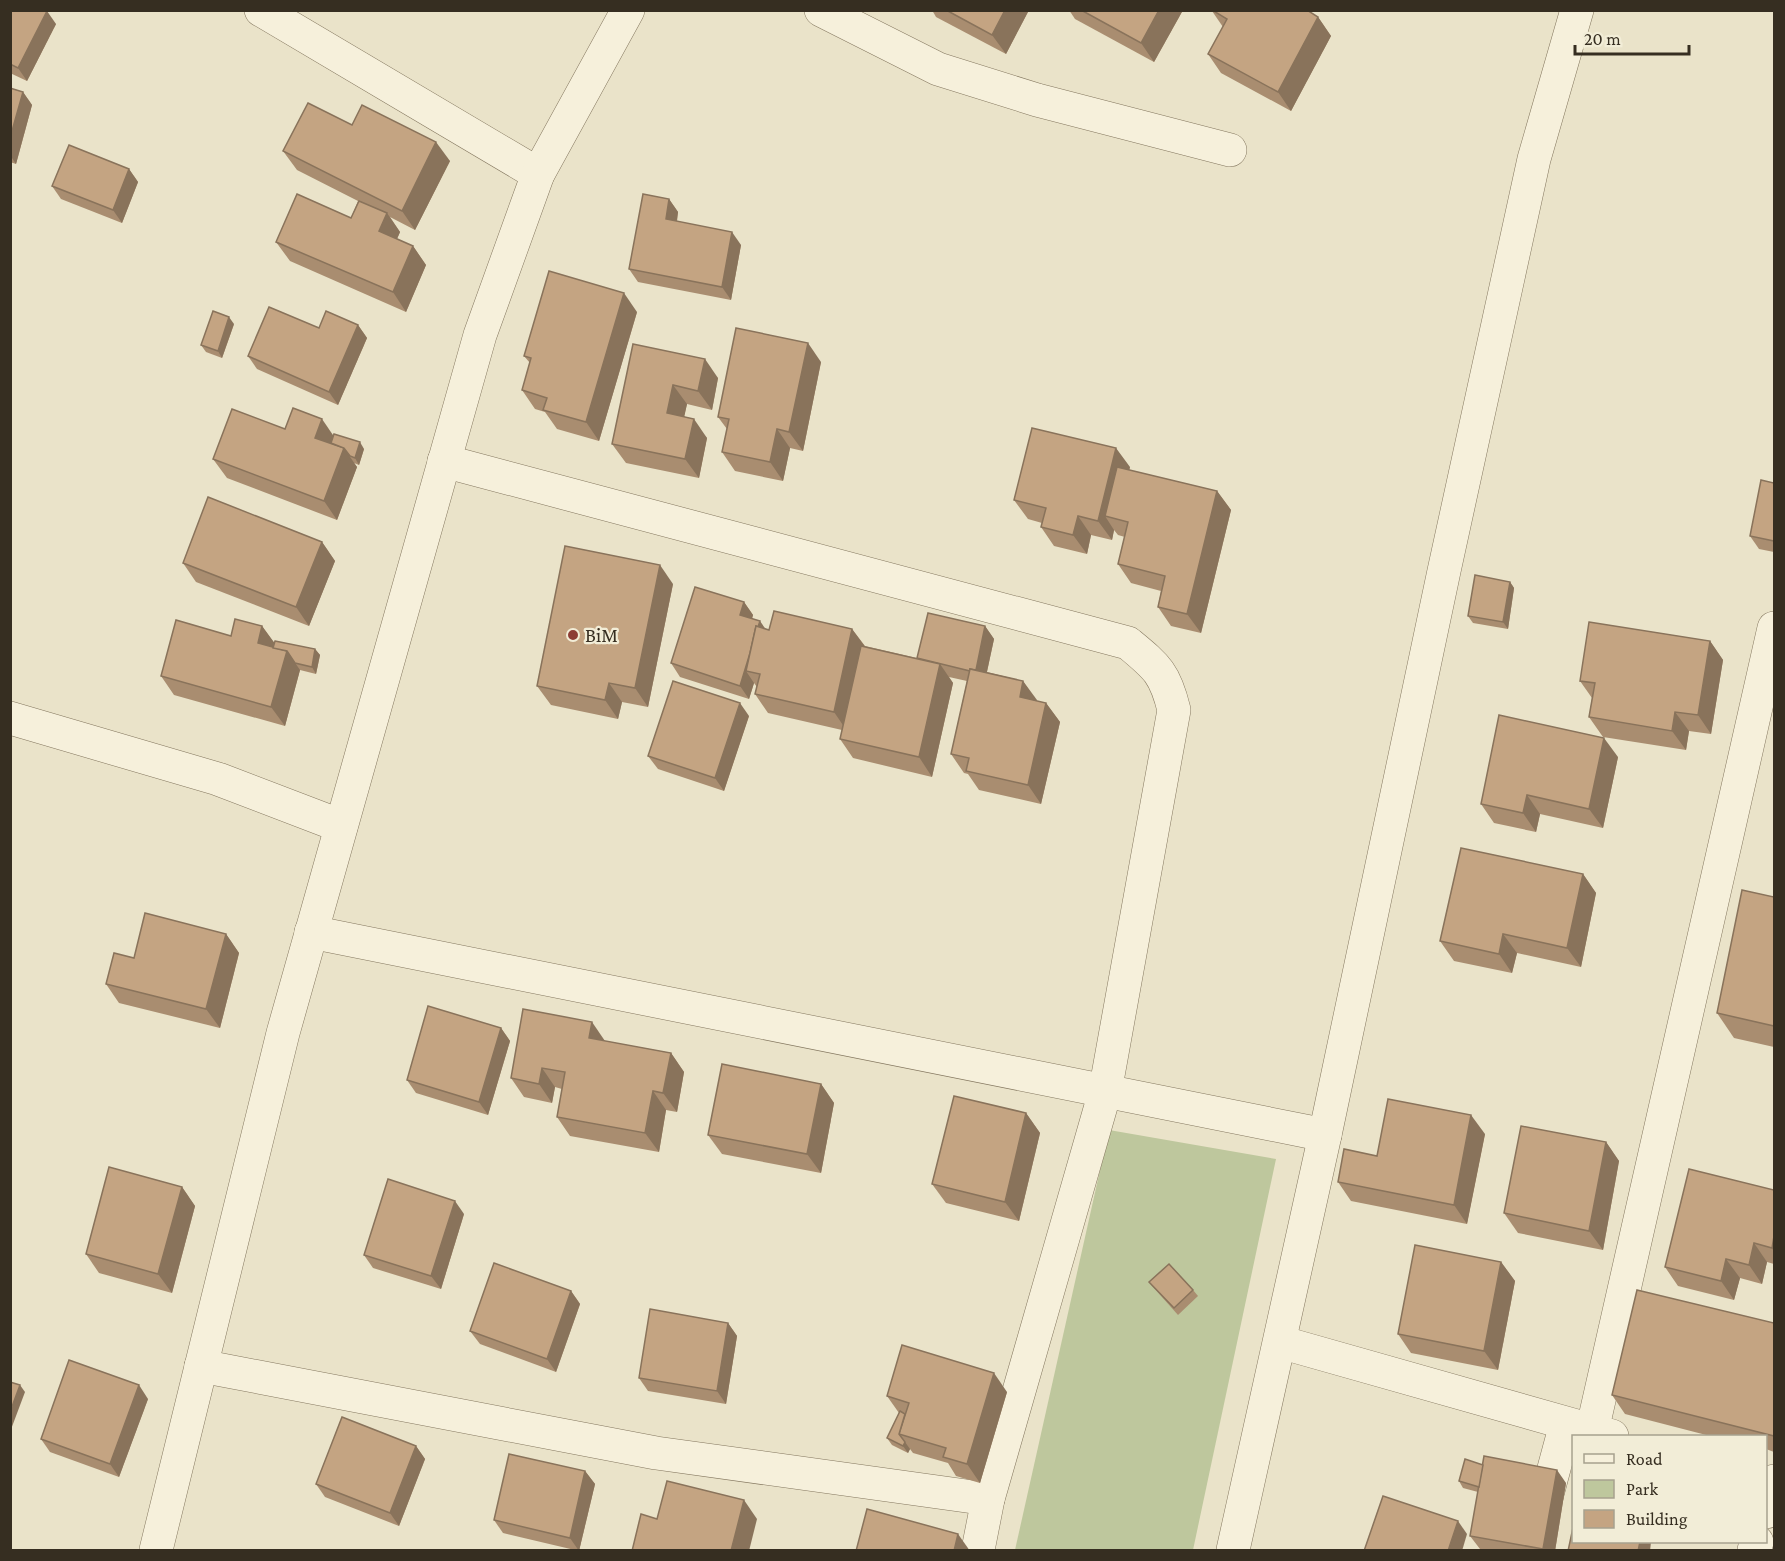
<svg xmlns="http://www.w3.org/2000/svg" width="1785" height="1561" font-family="'Crimson Pro',serif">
<rect width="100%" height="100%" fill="#eae3c9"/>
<polygon fill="#bec79d" points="1109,1130 1276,1159 1193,1550 1015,1550"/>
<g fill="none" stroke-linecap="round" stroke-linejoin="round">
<defs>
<g id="minor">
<polyline points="261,10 538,174"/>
<polyline points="821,10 938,69 1037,100 1230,150"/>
<path d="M444 461 1128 643C1157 667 1165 673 1174 710L1105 1092 988 1499 978 1550"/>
<polyline points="10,718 218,779 341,826"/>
<polyline points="311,932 1325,1135"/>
<polyline points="1280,1342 1612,1436"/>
<polyline points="201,1366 656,1453 988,1499"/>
<polyline points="1592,1431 1774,628"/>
<polyline points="1766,1512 1774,1481"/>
<polyline points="1233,1550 1325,1135 1444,571 1534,159 1577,10"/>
<polyline points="1532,1550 1566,1424"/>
<polyline points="1754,1550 1757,1542"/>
</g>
<polyline id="tertiary" points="156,1550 283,1033 480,335 538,174 628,10"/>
</defs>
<use href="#minor" stroke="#84775f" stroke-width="34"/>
<use href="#tertiary" stroke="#84775f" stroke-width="34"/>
<use href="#minor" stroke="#f6f0db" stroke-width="33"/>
<use href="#tertiary" stroke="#f6f0db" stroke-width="33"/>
</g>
<g fill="#a98d70">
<polygon points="10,10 56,24 27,81 10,73"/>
<polygon points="932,10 1029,10 1006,54 936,17"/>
<polygon points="1069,10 1183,10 1154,62 1075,19"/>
<polygon points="1212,11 1318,17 1331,36 1291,111 1221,73 1208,54 1223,27"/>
<polygon points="10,88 23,92 32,105 16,164 10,162"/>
<polygon points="352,125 450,161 415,230 390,217 400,232 397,239 413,246 426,265 406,312 290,261 276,242 351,218 358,201 297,170 283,151"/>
<polygon points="129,169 138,182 122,223 61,199 52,186"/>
<polygon points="669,199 678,212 677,222 741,245 731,300 638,282 629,269"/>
<polygon points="637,312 599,441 557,429 545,412 535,409 522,390 530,363 524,356"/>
<polygon points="234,324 222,358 206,352 201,345"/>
<polygon points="358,325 367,338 338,405 257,369 248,356 319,328"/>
<polygon points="633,344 718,378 712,410 687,404 684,416 707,438 699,478 626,463 612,444"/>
<polygon points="821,362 803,451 790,448 783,481 735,471 722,452 727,429 718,417"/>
<polygon points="285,429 334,436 364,449 359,465 354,463 357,467 337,520 227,478 213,459"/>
<polygon points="1130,467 1129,470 1217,491 1231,510 1201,633 1171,626 1158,607 1161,591 1131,583 1118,564 1125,537 1118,535 1114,530 1112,540 1091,535 1087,554 1054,546 1041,527 1042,523 1028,519 1014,500"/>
<polygon points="1774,483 1774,552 1759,549 1750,536"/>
<polygon points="322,542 335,561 309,626 196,582 183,563"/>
<polygon points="1510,582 1514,588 1508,629 1473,623 1468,616"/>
<polygon points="673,584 648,707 622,702 618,719 551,705 537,686"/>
<polygon points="744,602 753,615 752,619 765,629 769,630 852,629 865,646 917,658 985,626 994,639 987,672 1023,681 1036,701 1046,703 1060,722 1041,804 979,790 968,774 964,773 951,754 967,681 949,677 953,683 932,777 853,758 840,739 842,730 768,713 755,694 757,687 754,683 749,699 680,677 671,663"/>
<polygon points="262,626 274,643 315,649 320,655 316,674 300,670 285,726 174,695 161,676 231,636"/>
<polygon points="1710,641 1723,660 1711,734 1689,731 1686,750 1603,737 1589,717 1592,698 1580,681"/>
<polygon points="749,716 724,791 658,769 648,756"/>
<polygon points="1618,757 1603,828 1540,814 1536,832 1494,823 1481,804"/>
<polygon points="1583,874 1596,893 1581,967 1517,953 1512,973 1454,961 1440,941"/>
<polygon points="1774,897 1774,1047 1734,1038 1717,1013"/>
<polygon points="226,934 239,953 220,1028 119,1003 106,984 134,958"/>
<polygon points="501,1028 510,1041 488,1115 416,1093 407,1080"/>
<polygon points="605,1041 671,1053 684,1072 677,1112 666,1110 659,1152 570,1136 557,1117 562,1089 555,1087 552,1103 524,1097 511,1078"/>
<polygon points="821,1084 834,1103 821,1173 722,1154 708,1135"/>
<polygon points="1026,1113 1040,1133 1019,1221 946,1203 932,1184"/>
<polygon points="1485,1134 1467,1224 1351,1201 1338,1182 1377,1156"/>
<polygon points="1606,1142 1619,1161 1603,1250 1518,1233 1504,1213"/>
<polygon points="182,1187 195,1206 172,1293 99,1273 86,1254"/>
<polygon points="1774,1190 1774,1264 1767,1262 1762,1284 1740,1278 1734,1300 1678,1286 1665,1267"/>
<polygon points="464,1214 441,1289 373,1268 364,1255"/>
<polygon points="1501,1262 1515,1281 1498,1370 1411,1353 1398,1334"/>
<polygon points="1149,1282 1193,1290 1198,1296 1178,1315 1154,1288"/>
<polygon points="571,1291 580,1304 556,1372 480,1344 470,1331"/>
<polygon points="728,1323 737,1336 726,1404 648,1391 639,1378"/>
<polygon points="1774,1323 1774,1452 1766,1449 1766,1437 1714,1437 1625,1414 1612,1395"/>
<polygon points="1007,1392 980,1483 956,1476 948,1463 913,1453 910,1449 908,1453 892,1445 887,1438 899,1413 887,1396"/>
<polygon points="148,1399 119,1477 50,1452 41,1439"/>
<polygon points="416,1446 425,1459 399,1526 325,1497 316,1484"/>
<polygon points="1483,1465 1566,1483 1555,1551 1489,1551 1480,1549 1470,1536 1478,1492 1463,1488 1459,1481"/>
<polygon points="585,1471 595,1484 579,1551 503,1533 494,1520"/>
</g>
<g fill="#89735b">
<polygon points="1005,10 1029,10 1006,54 992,35"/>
<polygon points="1159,10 1183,10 1154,62 1141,43"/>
<polygon points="47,11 56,24 27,81 18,68"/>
<polygon points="1318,17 1331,36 1291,111 1278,92"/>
<polygon points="23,92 32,105 16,164 10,155 10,138"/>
<polygon points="436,142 450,161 415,230 402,211"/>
<polygon points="129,169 138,182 122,223 113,210"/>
<polygon points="669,199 678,212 675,232 666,219"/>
<polygon points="387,213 400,232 392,250 379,231"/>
<polygon points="732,232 741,245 731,300 722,287"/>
<polygon points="413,246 426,265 406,312 393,292"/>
<polygon points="624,293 637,312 599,441 586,422"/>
<polygon points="229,317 234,324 222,358 218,351"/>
<polygon points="358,325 367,338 338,405 329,392"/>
<polygon points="808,343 821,362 803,451 789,432"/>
<polygon points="705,359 718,378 712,410 698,391"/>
<polygon points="673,385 687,404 681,432 667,413"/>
<polygon points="322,419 335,438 331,450 315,438"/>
<polygon points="694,419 707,438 699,478 685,459"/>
<polygon points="777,429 790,448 783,481 770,462"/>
<polygon points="360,442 364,449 359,465 355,458"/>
<polygon points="344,448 357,467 337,520 324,501"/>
<polygon points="1116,448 1130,467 1117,519 1105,516 1114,530 1112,540 1098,521"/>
<polygon points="1217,491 1231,510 1201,633 1187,614"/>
<polygon points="1078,516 1091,535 1087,554 1073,535"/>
<polygon points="322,542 335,561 309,626 296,607"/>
<polygon points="660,565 673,584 648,707 635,688"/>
<polygon points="1510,582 1514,588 1508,629 1503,622"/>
<polygon points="744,602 753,615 749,628 740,615"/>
<polygon points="760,621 769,634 746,671 754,683 749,699 740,686"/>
<polygon points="262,626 276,645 271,662 258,643"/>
<polygon points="985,626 994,639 984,685 975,672"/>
<polygon points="852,629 866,648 847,731 834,712"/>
<polygon points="1710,641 1723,660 1711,734 1698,715"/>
<polygon points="315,649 320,655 316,674 312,667"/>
<polygon points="287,651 300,670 285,726 271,707"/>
<polygon points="940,664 953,683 932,777 919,757"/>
<polygon points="1023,681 1037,700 1033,716 1020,697"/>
<polygon points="609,683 622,702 618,719 605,700"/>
<polygon points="740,703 749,716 724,791 715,778"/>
<polygon points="1046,703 1060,722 1041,804 1028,785"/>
<polygon points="1675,712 1689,731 1686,750 1672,731"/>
<polygon points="1604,738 1618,757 1603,828 1589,809"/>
<polygon points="1527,795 1540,814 1536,832 1523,813"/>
<polygon points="1583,874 1596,893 1581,967 1567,948"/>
<polygon points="226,934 239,953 220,1028 206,1009"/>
<polygon points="1503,934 1517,953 1512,973 1499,954"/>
<polygon points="592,1022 605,1041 589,1038"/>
<polygon points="501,1028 510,1041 488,1115 479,1102"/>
<polygon points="671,1053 684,1072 677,1112 663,1093"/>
<polygon points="542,1068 555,1087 552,1103 539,1084"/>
<polygon points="821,1084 834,1103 821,1173 807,1154"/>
<polygon points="653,1091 666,1110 659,1152 645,1133"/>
<polygon points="1026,1113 1040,1133 1019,1221 1005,1202"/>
<polygon points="1471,1115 1485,1134 1467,1224 1454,1205"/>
<polygon points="1606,1142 1619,1161 1603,1250 1589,1231"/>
<polygon points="182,1187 195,1206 172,1293 158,1274"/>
<polygon points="455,1201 464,1214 441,1289 431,1276"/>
<polygon points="1774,1236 1774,1252 1772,1248"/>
<polygon points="1754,1243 1767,1262 1762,1284 1749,1265"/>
<polygon points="1726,1259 1740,1278 1734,1300 1721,1281"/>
<polygon points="1501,1262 1515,1281 1498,1370 1484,1351"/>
<polygon points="571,1291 580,1304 556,1372 547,1359"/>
<polygon points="728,1323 737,1336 726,1404 717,1391"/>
<polygon points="994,1373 1007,1392 980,1483 967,1464"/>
<polygon points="20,1385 25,1392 10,1432 10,1412"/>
<polygon points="139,1385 148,1399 119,1477 110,1464"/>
<polygon points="905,1442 910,1449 908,1453 903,1446"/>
<polygon points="416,1446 425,1459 399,1526 390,1513"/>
<polygon points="1557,1470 1566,1483 1555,1551 1544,1551 1543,1549"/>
<polygon points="585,1471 595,1484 579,1551 570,1538"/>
<polygon points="744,1500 757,1519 749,1551 731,1551"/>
<polygon points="1458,1521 1467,1534 1462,1551 1448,1551"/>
<polygon points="958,1534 970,1551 954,1551"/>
<polygon points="1640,1542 1651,1542 1650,1551 1638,1551"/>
</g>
<g fill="#c4a482" stroke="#89735b" stroke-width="1.5">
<polygon points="10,10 46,10 47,11 18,68 10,64"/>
<polygon points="946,10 1005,10 992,35"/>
<polygon points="1081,10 1159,10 1141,43"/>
<polygon points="1212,10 1307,10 1318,17 1278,92 1208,54 1227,19"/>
<polygon points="10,88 23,92 10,138"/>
<polygon points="308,103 352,125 362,105 436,142 402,211 283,151"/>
<polygon points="69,145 129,169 113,210 52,186"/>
<polygon points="297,194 351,218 359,201 387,213 379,231 413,246 393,292 276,242"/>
<polygon points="643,194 669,199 666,219 732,232 722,287 629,269"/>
<polygon points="549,271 624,293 586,422 543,410 547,398 522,390 531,358 524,356"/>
<polygon points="269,307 319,328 326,311 358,325 329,392 248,356"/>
<polygon points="213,311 229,317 218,351 201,345"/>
<polygon points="736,328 808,343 789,432 777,429 770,462 722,452 729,419 718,417"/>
<polygon points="633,344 705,359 698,391 673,385 667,413 694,419 685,459 612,444"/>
<polygon points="293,408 322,419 315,438 344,448 324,501 213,459 232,409 285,429"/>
<polygon points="1032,428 1116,448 1098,521 1078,516 1073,535 1041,527 1046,508 1014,500"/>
<polygon points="334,434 360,442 355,458 350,456 344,448 331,443"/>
<polygon points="1117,467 1217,491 1187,614 1158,607 1165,576 1118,564 1128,522 1105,516"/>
<polygon points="1761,480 1774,483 1774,541 1750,536"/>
<polygon points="208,497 322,542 296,607 183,563"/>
<polygon points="565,546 660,565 635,688 609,683 605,700 537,686"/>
<polygon points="1475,575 1510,582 1503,622 1468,616"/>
<polygon points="695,587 744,602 740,615 760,621 758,627 756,626 750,653 740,686 671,663"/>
<polygon points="774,611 852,629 834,712 755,694 760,674 746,671 756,626 769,630"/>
<polygon points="928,613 985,626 976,670 970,669 970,671 917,658"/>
<polygon points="235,619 262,626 258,643 287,651 271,707 161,676 176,620 231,636"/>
<polygon points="1589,622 1710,641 1698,715 1675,712 1672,731 1589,717 1595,683 1580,681"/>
<polygon points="275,641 315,649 312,667 295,663 287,651 273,648"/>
<polygon points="861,646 940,664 919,757 840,739"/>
<polygon points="970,669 1023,681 1020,697 1046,703 1028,785 966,771 969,758 951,754"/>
<polygon points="673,681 740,703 715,778 648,756"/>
<polygon points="1499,715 1604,738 1589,809 1527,795 1523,813 1481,804"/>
<polygon points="1461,848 1583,874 1567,948 1503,934 1499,954 1440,941"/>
<polygon points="1742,890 1774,897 1774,1026 1717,1013"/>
<polygon points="145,913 226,934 206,1009 106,984 114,953 134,958"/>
<polygon points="428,1006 501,1028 479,1102 407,1080"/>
<polygon points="523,1009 592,1022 589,1038 671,1053 663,1093 653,1091 645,1133 557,1117 565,1072 542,1068 539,1084 511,1078"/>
<polygon points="722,1064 821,1084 807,1154 708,1135"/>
<polygon points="954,1096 1026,1113 1005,1202 932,1184"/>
<polygon points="1388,1099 1471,1115 1454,1205 1338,1182 1344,1149 1377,1156"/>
<polygon points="1521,1126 1606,1142 1589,1231 1504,1213"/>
<polygon points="109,1167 182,1187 158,1274 86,1254"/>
<polygon points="1689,1169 1774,1190 1774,1236 1772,1248 1754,1243 1749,1265 1726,1259 1721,1281 1665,1267"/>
<polygon points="388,1179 455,1201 431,1276 364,1255"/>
<polygon points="1415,1245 1501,1262 1484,1351 1398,1334"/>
<polygon points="494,1263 571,1291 547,1359 470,1331"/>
<polygon points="1169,1264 1193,1290 1174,1308 1149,1282"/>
<polygon points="1637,1290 1774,1323 1774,1436 1612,1395"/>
<polygon points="650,1309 728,1323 717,1391 639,1378"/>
<polygon points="902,1345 994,1373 967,1464 943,1457 946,1448 899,1434 909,1403 887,1396"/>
<polygon points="69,1360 139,1385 110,1464 41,1439"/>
<polygon points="10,1382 20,1385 10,1412"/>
<polygon points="900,1411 905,1414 899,1434 905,1442 903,1446 887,1438"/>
<polygon points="342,1417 416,1446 390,1513 316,1484"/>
<polygon points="509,1454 585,1471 570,1538 494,1520"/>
<polygon points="1484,1456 1557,1470 1543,1549 1470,1536"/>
<polygon points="1465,1459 1483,1465 1479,1487 1459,1481"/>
<polygon points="667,1481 744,1500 731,1551 632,1551 641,1514 657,1519"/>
<polygon points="1383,1496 1458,1521 1448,1551 1364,1551"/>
<polygon points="867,1509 958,1534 954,1551 856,1551"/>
<polygon points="1574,1523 1574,1542 1640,1542 1638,1551 1568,1551"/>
</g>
<circle fill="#8d3d35" stroke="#f2edd7" stroke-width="2" cx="573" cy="635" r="6"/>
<g text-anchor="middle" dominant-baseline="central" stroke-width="4.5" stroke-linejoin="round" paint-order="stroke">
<g font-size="20" fill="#362e21" stroke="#f2edd7" text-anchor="start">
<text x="585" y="635">BiM</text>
</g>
</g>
<rect width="1785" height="1561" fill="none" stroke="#362e21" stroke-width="24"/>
<rect x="1572" y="1435" width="195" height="108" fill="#f2edd7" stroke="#a7a18e" stroke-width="1.5"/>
<rect x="1584" y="1454" width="30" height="9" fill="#f6f0db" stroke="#a7a18e" stroke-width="1.5"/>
<text x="1626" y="1465" font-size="18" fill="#362e21">Road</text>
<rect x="1584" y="1480" width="30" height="18" fill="#bec79d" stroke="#a7a18e" stroke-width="1.5"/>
<text x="1626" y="1495" font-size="18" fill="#362e21">Park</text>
<rect x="1584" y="1510" width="30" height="18" fill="#c4a482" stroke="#a7a18e" stroke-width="1.5"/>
<text x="1626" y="1525" font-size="18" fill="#362e21">Building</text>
<path d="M1575 45v9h114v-9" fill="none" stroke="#362e21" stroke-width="3"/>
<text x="1584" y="45" font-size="18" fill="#362e21" stroke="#f2edd7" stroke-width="4.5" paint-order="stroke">20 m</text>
</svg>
